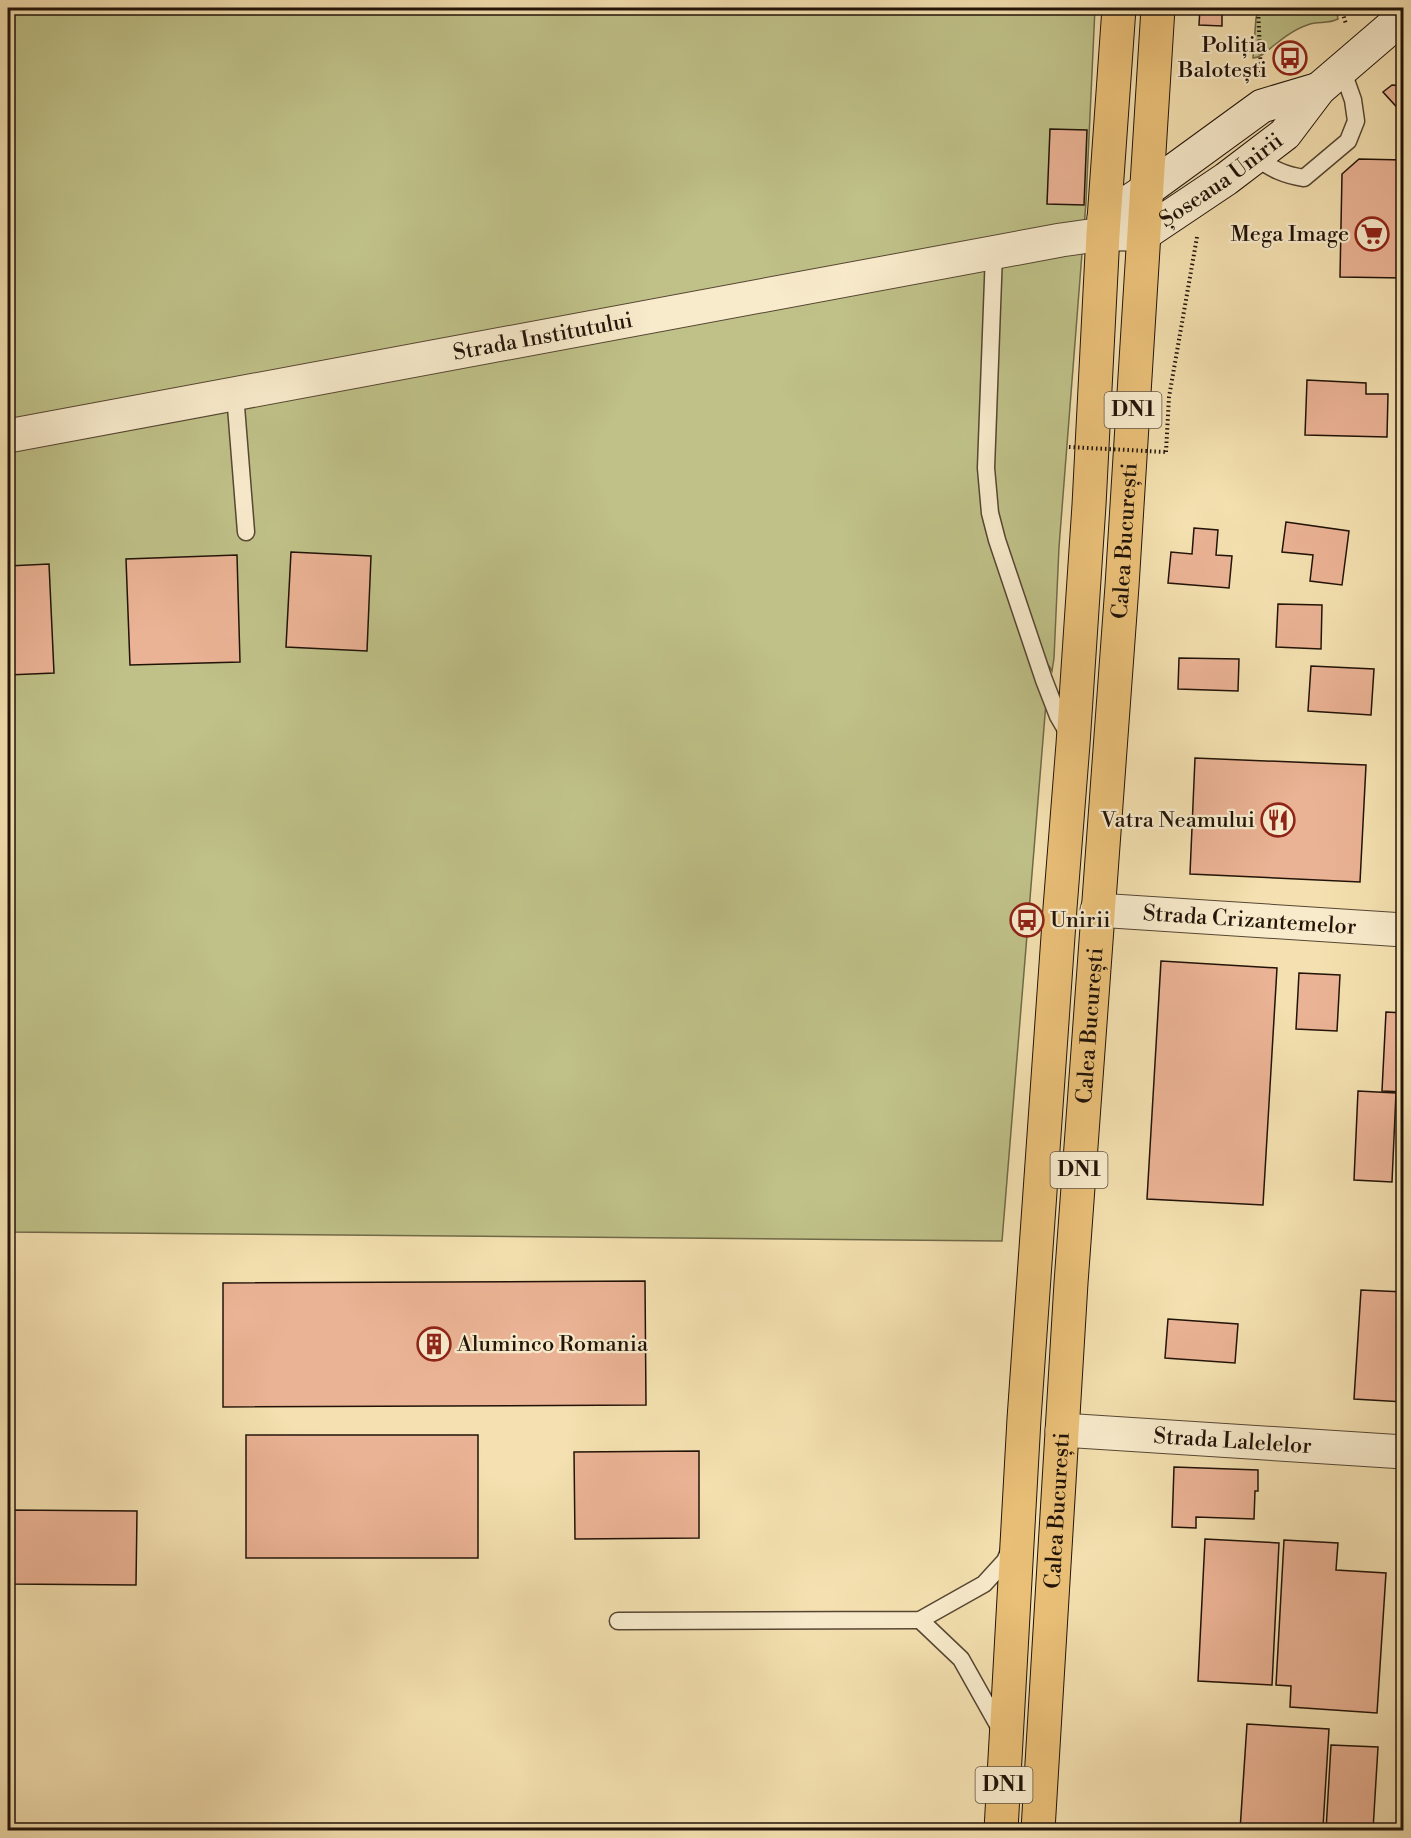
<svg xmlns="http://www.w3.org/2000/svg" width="1411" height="1838" font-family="'Libre Bodoni',serif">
<rect width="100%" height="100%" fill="#f4e0b0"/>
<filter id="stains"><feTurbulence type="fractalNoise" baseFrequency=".00333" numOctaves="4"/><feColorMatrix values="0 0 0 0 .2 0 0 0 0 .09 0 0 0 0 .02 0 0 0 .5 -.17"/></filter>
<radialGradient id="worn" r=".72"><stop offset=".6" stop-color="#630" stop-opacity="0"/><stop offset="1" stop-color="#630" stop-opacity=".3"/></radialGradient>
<g fill="#bfc188" stroke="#706a48" stroke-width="1.5">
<polygon points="8,8 1095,8 1086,202 1059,547 1054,658 1052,671 1049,666 1002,1241 8,1232"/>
<path d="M1259 8H1336L1338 19C1330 23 1324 22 1315 23 1302 25 1287 35 1277 43 1268 49 1264 57 1253 58L1256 18Z"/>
</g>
<g fill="#ebb395" stroke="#211308" stroke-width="1.5">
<polygon points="1200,8 1222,8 1222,26 1199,25"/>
<polygon points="1392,85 1404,86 1404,115 1383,92"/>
<polygon points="1050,129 1087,130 1084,205 1047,204"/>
<polygon points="1359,159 1404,160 1404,278 1340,277 1342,174"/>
<polygon points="1307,380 1366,383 1366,394 1388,394 1387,437 1305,435"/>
<polygon points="1286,522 1349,531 1342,585 1310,581 1313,555 1282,552"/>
<polygon points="1194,528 1218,530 1216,555 1232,556 1229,588 1168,583 1171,552 1192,554"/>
<polygon points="291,552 371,556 367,651 286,647"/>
<polygon points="237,555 240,662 130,665 126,559"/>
<polygon points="49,564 54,673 8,675 8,566"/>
<polygon points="1278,604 1322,605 1321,649 1276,647"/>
<polygon points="1179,658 1239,659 1238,691 1178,689"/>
<polygon points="1311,666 1374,669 1371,715 1308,711"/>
<polygon points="1195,758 1366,765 1360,882 1190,874"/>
<polygon points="1161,961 1277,968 1263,1205 1147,1199"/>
<polygon points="1299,973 1340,975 1337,1031 1296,1029"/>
<polygon points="1386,1012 1404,1013 1404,1092 1382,1091"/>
<polygon points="1358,1091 1396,1093 1392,1182 1354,1180"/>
<polygon points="645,1281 646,1405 223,1407 223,1283"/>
<polygon points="1361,1290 1404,1292 1404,1402 1354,1399"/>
<polygon points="1168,1319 1238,1324 1235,1363 1165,1358"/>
<rect x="246" y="1435" width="232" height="123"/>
<polygon points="699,1451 699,1538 575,1539 574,1452"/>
<polygon points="1174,1467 1258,1470 1258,1491 1255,1491 1254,1519 1196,1517 1196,1528 1172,1527"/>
<polygon points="8,1510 137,1511 136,1585 8,1584"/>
<polygon points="1205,1539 1279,1543 1272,1685 1198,1681"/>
<polygon points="1284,1540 1338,1543 1336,1570 1386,1573 1377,1713 1290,1707 1291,1686 1276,1685"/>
<polygon points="1404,1567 1404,1609 1400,1609"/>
<polygon points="1247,1724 1329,1729 1323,1827 1293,1825 1293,1830 1240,1830"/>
<polygon points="1331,1745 1378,1747 1373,1830 1326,1830"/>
</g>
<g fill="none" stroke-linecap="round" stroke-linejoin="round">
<defs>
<g id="service">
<path d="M1255 157C1272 169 1284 175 1304 178L1348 141 1356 121 1353 100 1342 69"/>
<polyline points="994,253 986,468 990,513 997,540 1044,680 1058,716 1069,735"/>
<polyline points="235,394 246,532"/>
<polyline points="920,1620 961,1659 1002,1732"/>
<polyline points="618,1621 920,1620 984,1584 1005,1561 1010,1549"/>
</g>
<g id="minor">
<path id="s1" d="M8 436 1061 240 1103 234"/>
<path id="s2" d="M1097 910 1404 930"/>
<path id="s3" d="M1062 1430 1404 1452"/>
</g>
<g id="secondary">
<polyline points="1104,218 1148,189 1262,106 1319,89"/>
<path id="s4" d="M1103 234H1144L1226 179 1285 134 1319 89 1404 16"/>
</g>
<g id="trunk">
<polyline points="1001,1830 1024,1419 1060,908 1073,744 1089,505 1103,234 1119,8"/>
<path id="s5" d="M1038 1830 1071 1283 1122 586 1158 8"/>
</g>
</defs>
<use href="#service" stroke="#564632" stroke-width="19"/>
<use href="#minor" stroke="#564632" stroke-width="35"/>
<use href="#secondary" stroke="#211308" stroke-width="35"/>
<use href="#trunk" stroke="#211308" stroke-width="35"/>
<g stroke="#211308" stroke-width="4" stroke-dasharray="1.5 3" stroke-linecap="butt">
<polyline points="1258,8 1261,73"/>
<polyline points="1341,8 1346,24"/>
<polyline points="1166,452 1169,397 1197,237"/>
</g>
<use href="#service" stroke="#f8ebcc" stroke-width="16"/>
<use href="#minor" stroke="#f8ebcc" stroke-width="33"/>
<use href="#secondary" stroke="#f8ebcc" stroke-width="33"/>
<use href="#trunk" stroke="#eac078" stroke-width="33"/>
<polyline stroke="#211308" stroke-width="4" stroke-dasharray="1.5 3" stroke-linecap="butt" points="1069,447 1166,452"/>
</g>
<defs>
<symbol id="bus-ring" viewBox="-11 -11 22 22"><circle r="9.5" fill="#f8ebcc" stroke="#8f2418" stroke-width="1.5"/><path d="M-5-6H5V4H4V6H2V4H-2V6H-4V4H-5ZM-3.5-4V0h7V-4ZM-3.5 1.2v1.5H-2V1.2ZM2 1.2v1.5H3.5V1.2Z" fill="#8f2418"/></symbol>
<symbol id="supermarket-ring" viewBox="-11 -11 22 22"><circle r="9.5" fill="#f8ebcc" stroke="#8f2418" stroke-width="1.5"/><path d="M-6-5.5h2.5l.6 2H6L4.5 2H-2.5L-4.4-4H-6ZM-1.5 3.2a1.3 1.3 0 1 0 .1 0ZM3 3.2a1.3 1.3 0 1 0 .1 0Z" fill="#8f2418"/></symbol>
<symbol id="restaurant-ring" viewBox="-11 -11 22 22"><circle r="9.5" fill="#f8ebcc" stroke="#8f2418" stroke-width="1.5"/><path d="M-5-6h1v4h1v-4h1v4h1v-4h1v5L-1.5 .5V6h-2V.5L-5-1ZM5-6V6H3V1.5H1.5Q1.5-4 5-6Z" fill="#8f2418"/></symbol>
<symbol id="building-ring" viewBox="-11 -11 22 22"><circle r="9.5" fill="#f8ebcc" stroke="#8f2418" stroke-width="1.5"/><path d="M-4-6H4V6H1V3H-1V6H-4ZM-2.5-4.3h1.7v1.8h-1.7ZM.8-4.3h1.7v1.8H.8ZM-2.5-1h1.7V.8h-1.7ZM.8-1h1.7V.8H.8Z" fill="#8f2418"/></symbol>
</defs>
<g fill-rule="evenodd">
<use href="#bus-ring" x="1271" y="39" width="38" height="38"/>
<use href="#supermarket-ring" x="1353" y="215" width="38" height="38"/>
<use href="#restaurant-ring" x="1259" y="801" width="38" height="38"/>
<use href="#bus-ring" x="1008" y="901" width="38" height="38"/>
<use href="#building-ring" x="415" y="1325" width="38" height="38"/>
</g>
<g text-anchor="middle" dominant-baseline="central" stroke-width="4.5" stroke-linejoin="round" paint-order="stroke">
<g fill="#f8ebcc" stroke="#625443" stroke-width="1.5">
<rect x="1104.5" y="392" width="57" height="36" rx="4.5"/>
<rect x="1050.5" y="1152" width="57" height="36" rx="4.5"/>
<rect x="975.5" y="1767" width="57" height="36" rx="4.5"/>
</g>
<g font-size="21" font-weight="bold" fill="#211308">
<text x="1133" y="410">DN1</text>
<text x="1079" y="1170">DN1</text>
<text x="1004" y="1785">DN1</text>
</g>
<g font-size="22" fill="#211308" stroke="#f8ebcc" text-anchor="end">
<text x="1267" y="45">Poliția<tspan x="1267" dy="25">Balotești</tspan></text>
<text x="1349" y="234">Mega Image</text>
<text x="1255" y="820">Vatra Neamului</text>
<text x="1050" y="920" text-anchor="start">Unirii</text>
<text x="457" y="1344" text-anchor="start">Aluminco Romania</text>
</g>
<g font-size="22" fill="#211308" stroke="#f8ebcc">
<text stroke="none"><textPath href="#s4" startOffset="135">Șoseaua Unirii</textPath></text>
<text stroke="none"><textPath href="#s1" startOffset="544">Strada Institutului</textPath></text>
<text stroke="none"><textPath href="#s5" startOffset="1292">Calea București</textPath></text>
<text stroke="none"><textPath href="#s2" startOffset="153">Strada Crizantemelor</textPath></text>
<text stroke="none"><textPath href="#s5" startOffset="806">Calea București</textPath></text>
<text stroke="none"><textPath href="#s3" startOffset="171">Strada Lalelelor</textPath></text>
<text stroke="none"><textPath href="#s5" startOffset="320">Calea București</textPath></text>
</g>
</g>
<rect width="1411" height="1838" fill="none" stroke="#f4e0b0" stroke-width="30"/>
<rect x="9" y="9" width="1393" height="1820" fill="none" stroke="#211308" stroke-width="3"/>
<rect x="15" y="15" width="1381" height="1808" fill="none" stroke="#211308" stroke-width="1.5"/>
<rect width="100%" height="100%" filter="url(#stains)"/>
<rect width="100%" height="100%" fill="url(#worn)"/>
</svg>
